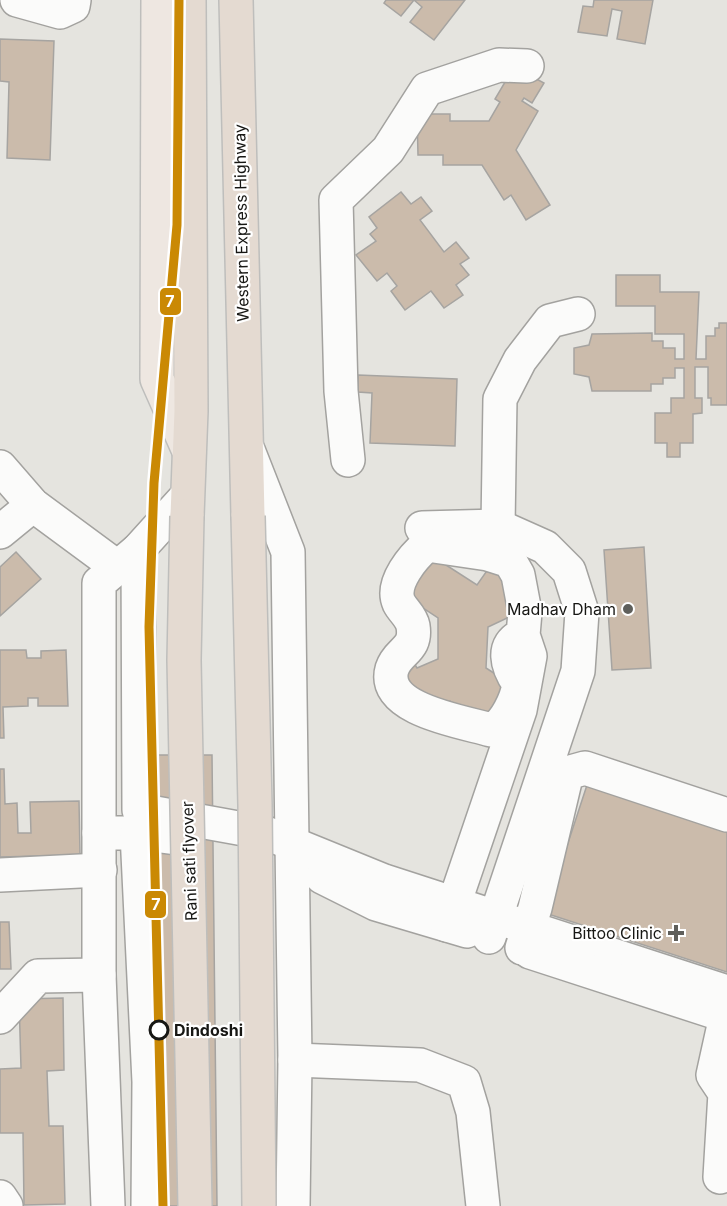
<svg xmlns="http://www.w3.org/2000/svg" width="727" height="1206" font-family="Inter,sans-serif">
<rect width="100%" height="100%" fill="#e5e4df"/>
<g fill="#cbbbab" stroke="#a6a4a1" stroke-width="1.5">
<polygon points="386,0 465,0 434,40 410,22 422,7 414,0 401,16 384,3"/>
<polygon points="594,0 653,0 645,44 617,39 622,11 612,9 607,36 578,32 583,6 593,7"/>
<polygon points="0,39 54,41 50,160 7,158 9,82 0,81"/>
<polygon points="518,69 544,83 532,103 524,98 522,101 538,111 516,150 550,205 526,220 511,195 504,200 482,165 443,165 443,155 418,155 417,114 450,114 450,121 489,121 500,102 495,99 508,77"/>
<polygon points="401,192 411,204 421,197 432,211 420,220 444,252 456,242 469,258 460,264 469,275 456,285 463,295 444,308 431,291 405,310 391,291 397,286 387,273 377,281 356,255 376,241 370,234 377,228 369,217"/>
<polygon points="616,275 660,275 660,292 699,292 696,359 706,359 706,336 715,336 715,328 719,328 719,323 727,323 727,405 711,405 711,398 708,398 708,367 695,367 695,398 702,398 702,413 693,414 693,443 680,443 680,457 667,457 667,443 655,443 655,413 671,413 671,398 684,398 684,368 675,368 675,378 663,378 663,384 651,384 651,391 592,391 589,377 574,374 574,348 589,345 592,334 652,333 652,341 663,341 663,348 675,348 675,359 684,359 684,334 655,334 655,306 616,306"/>
<polygon points="358,375 457,379 455,446 370,443 372,393 358,392"/>
<polygon points="644,547 651,668 612,670 604,550"/>
<polygon points="16,552 41,579 0,616 0,567"/>
<polygon points="432,556 477,585 486,572 505,564 520,612 488,627 486,668 517,688 487,724 450,701 426,709 399,671 414,663 417,668 438,659 438,618 405,596"/>
<polygon points="0,650 26,650 27,658 41,658 41,651 66,650 68,706 38,706 38,698 28,698 28,706 3,707 4,738 0,738"/>
<polygon points="134,755 212,755 217,1206 138,1206"/>
<polygon points="0,769 4,769 5,804 17,803 18,833 31,833 30,802 79,801 80,855 0,857"/>
<polygon points="589,779 727,823 727,972 545,913"/>
<polygon points="0,922 9,922 11,969 0,969"/>
<polygon points="63,998 64,1070 47,1071 49,1126 63,1126 65,1204 24,1205 23,1133 0,1133 0,1069 21,1068 19,999"/>
</g>
<g fill="none" stroke-linecap="round" stroke-linejoin="round">
<defs>
<g id="minor">
<polyline points="17,0 60,12 73,6 74,0"/>
<polyline points="248,450 288,552 295,1060 293,1206"/>
<polyline points="348,460 341,391 336,200 388,150 427,89 499,65 527,66"/>
<polyline points="0,467 33,505 117,567"/>
<polyline points="498,526 500,399 520,360 550,321 578,314"/>
<polyline points="422,528 498,526 545,547 569,571 582,612 578,671 489,937"/>
<polyline points="0,532 33,505"/>
<polyline points="138,550 139,810 266,833 384,881 727,992"/>
<polyline points="99,833 137,833 184,839"/>
<polyline points="137,833 149,1082 148,1206"/>
<polyline points="0,875 100,870"/>
<polyline points="322,877 376,904 467,931"/>
<path d="M447 925 520 710 530 656 523 635 525 612 518 575 510 561 488 554 427 545C414 556 390 583 399 603 403 611 411 616 413 626 417 651 398 650 392 669 380 710 465 722 491 730 506 724 517 698 519 684 507 667 500 644 523 635"/>
<polyline points="522,948 535,908 567,773 585,768 727,815"/>
<polyline points="530,952 727,1016"/>
<polyline points="0,1017 38,976 99,975"/>
<polyline points="295,1060 420,1065 464,1082 473,1112 483,1206"/>
<polyline points="720,1177 725,1093 713,1075 726,1016"/>
<polyline points="0,1197 6,1206"/>
<polyline points="108,1206 99,975 99,583 138,550 187,496"/>
</g>
<polyline id="major" points="158,0 157,379 189,451"/>
<g id="highway">
<polyline points="236,0 248,516"/>
<polyline points="187,516 191,411 189,0"/>
</g>
</defs>
<use href="#minor" stroke="#a3a29f" stroke-width="36"/>
<use href="#major" stroke="#bebebc" stroke-width="36"/>
<use href="#highway" stroke="#bebebc" stroke-width="36"/>
<use href="#minor" stroke="#fbfbfa" stroke-width="33"/>
<use href="#major" stroke="#eee7e1" stroke-width="33"/>
<use href="#highway" stroke="#e4dad1" stroke-width="33"/>
<defs>
<g id="highway-bridge">
<polyline points="187,516 184,660 195,1206"/>
<polyline points="248,516 255,805 259,1206"/>
</g>
</defs>
<use href="#highway-bridge" stroke="#bebebc" stroke-width="36" stroke-linecap="butt"/>
<use href="#highway-bridge" stroke="#e4dad1" stroke-width="33"/>
<defs>
<polyline id="metro-1" points="163,1206 149,627 154,483 177,225 179,0"/>
</defs>
<use href="#metro-1" stroke="#fff" stroke-width="14"/>
<use href="#metro-1" stroke="#ca8904" stroke-width="9"/>
</g>
<g fill="#5f5f5b" stroke="#fff" stroke-width="2">
<circle cx="628" cy="609" r="6"/>
<path d="M673 924h6v6h6v6h-6v6h-6v-6h-6v-6h6z"/>
</g>
<circle fill="#fff" stroke="#171714" stroke-width="3" cx="159" cy="1030" r="9"/>
<g text-anchor="middle" dominant-baseline="central" stroke-width="4.5" stroke-linejoin="round" paint-order="stroke">
<g font-size="16" fill="#171714" stroke="#fff">
<text transform="translate(241 223) rotate(-91)">Western Express Highway</text>
<text transform="translate(189 861) rotate(-92)">Rani sati flyover</text>
</g>
<g font-size="16" fill="#171714" stroke="#fff" text-anchor="end">
<text x="616" y="609">Madhav Dham</text>
<text x="662" y="933">Bittoo Clinic</text>
</g>
<g font-size="16" font-weight="bold" fill="#171714" stroke="#fff" text-anchor="start">
<text x="174" y="1030">Dindoshi</text>
</g>
</g>
<g stroke="#fff" stroke-width="2">
<rect x="159" y="287" width="23" height="29" rx="6" fill="#ca8904"/>
<rect x="144" y="890" width="23" height="29" rx="6" fill="#ca8904"/>
</g>
<g font-size="16" text-anchor="middle" font-weight="bold" fill="#fff">
<text x="170" y="307">7</text>
<text x="156" y="910">7</text>
</g>
</svg>
